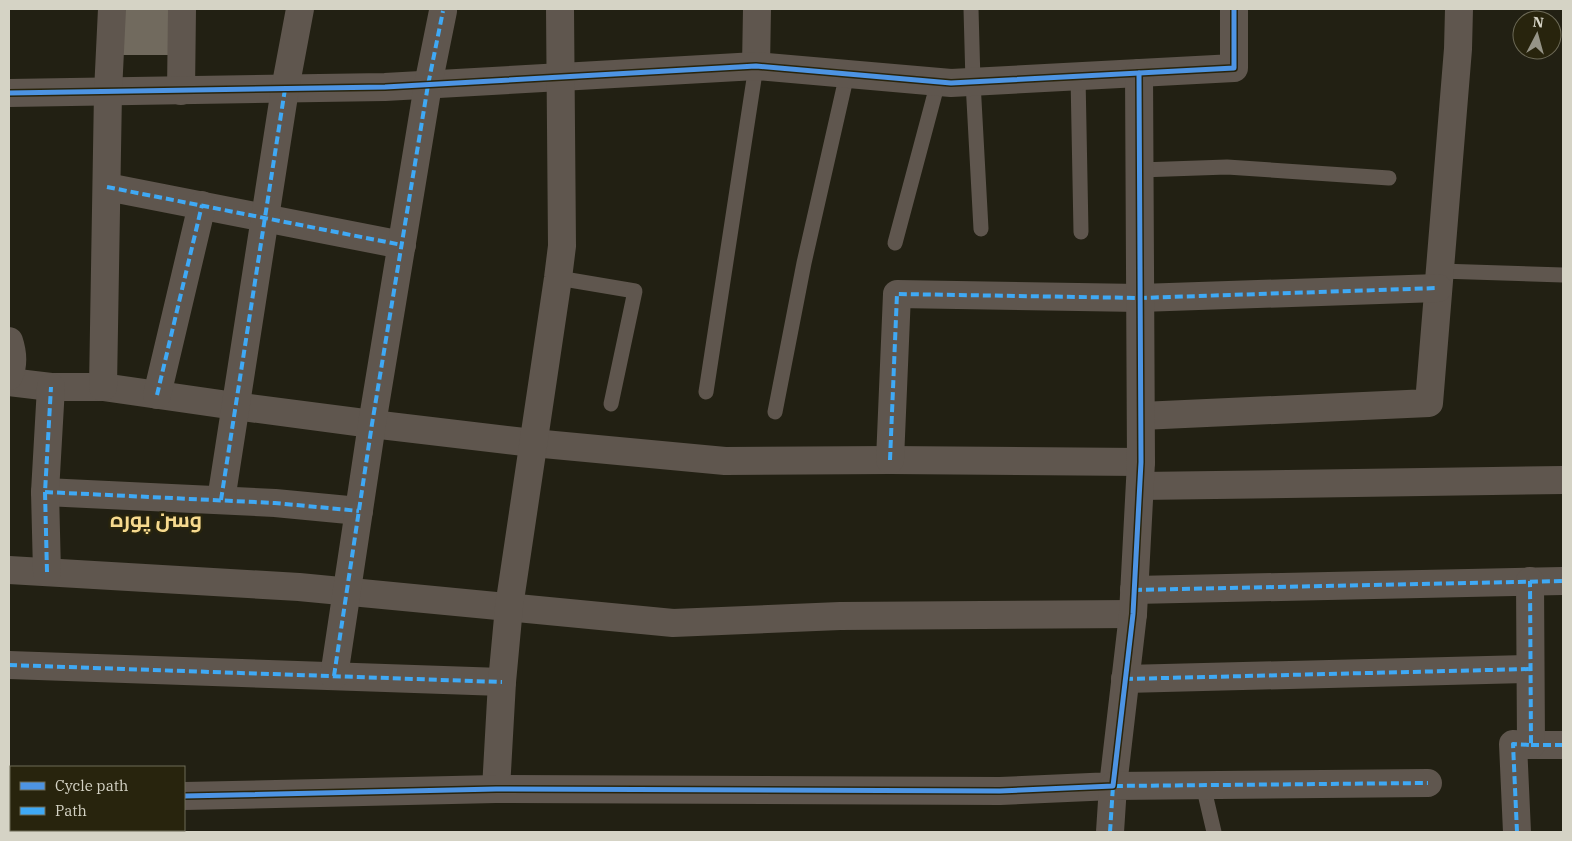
<svg xmlns="http://www.w3.org/2000/svg" width="1572" height="841" font-family="'IBM Plex Serif',Cairo,serif">
<rect width="100%" height="100%" fill="#222013"/>
<rect fill="#716a5e" x="121" y="9" width="48" height="46"/>
<g fill="none" stroke-linecap="round" stroke-linejoin="round">
<g stroke="#5f564e" stroke-width="15">
<polyline points="971,9 973,82 981,229"/>
<polyline points="1078,76 1081,232"/>
<polyline points="1140,170 1227,167 1389,178"/>
<polyline points="895,243 938,82"/>
<polyline points="1440,271 1563,275"/>
<polyline points="558,278 635,291 611,404"/>
<polyline points="706,392 756,66"/>
<polyline points="775,412 804,263 847,74"/>
<polyline points="1203,785 1214,832"/>
</g>
<g stroke="#5f564e" stroke-width="28">
<polyline points="756,66 757,9"/>
<polyline points="181,91 182,9"/>
<polyline points="9,93 385,87 756,66 951,83 1234,68 1234,9"/>
<polyline points="107,187 402,245"/>
<polyline points="9,382 51,387 103,387 235,406 372,424 533,443 725,461 890,460 1141,462"/>
<polyline points="103,387 108,92 112,9"/>
<polyline points="157,395 202,205"/>
<polyline points="1141,416 1429,403 1458,49 1459,9"/>
<polyline points="890,460 897,294 1140,298 1438,288"/>
<polyline points="1140,486 1563,480"/>
<polyline points="45,492 275,503 359,511"/>
<polyline points="221,500 285,89 300,9"/>
<polyline points="9,570 299,587 673,623 840,616 1133,614"/>
<polyline points="47,572 45,492 51,387"/>
<polyline points="1134,590 1563,581"/>
<polyline points="9,665 502,682"/>
<polyline points="334,676 372,424 428,85 443,11"/>
<polyline points="1125,679 1530,669"/>
<polyline points="1531,745 1563,745"/>
<polyline points="496,789 502,682 509,607 558,278 562,246 560,9"/>
<polyline points="184,796 496,789 1000,791 1113,786 1133,614 1141,462 1139,73"/>
<polyline points="9,799 11,799"/>
<polyline points="1110,832 1113,786 1428,783"/>
<polyline points="1517,832 1513,744 1531,745 1530,581"/>
</g>
<path stroke="#5f564e" stroke-width="28" d="M9 341C13 353 14 364 9 376"/>
<g stroke="#3fa9f5" stroke-width="4" stroke-dasharray="8 4" stroke-linecap="butt">
<polyline points="107,187 402,245"/>
<polyline points="157,395 202,205"/>
<polyline points="890,460 897,294 1140,298 1438,288"/>
<polyline points="45,492 275,503 359,511"/>
<polyline points="221,500 285,89"/>
<polyline points="47,572 45,492 51,387"/>
<polyline points="1134,590 1563,581"/>
<polyline points="9,665 502,682"/>
<polyline points="334,676 372,424 428,85 443,11"/>
<polyline points="1125,679 1530,669"/>
<polyline points="1531,745 1563,745"/>
<polyline points="1110,832 1113,786 1428,783"/>
<polyline points="1517,832 1513,744 1531,745 1530,581"/>
</g>
<defs>
<g id="cycleway">
<polyline points="9,93 385,87 756,66 951,83 1234,68 1234,9"/>
<polyline points="184,796 496,789 1000,791 1113,786 1133,614 1141,462 1139,73"/>
</g>
</defs>
<use href="#cycleway" stroke="#28240d" stroke-width="8"/>
<use href="#cycleway" stroke="#4d94e3" stroke-width="5"/>
</g>
<g text-anchor="middle" dominant-baseline="central" stroke-width="5" stroke-linejoin="round" paint-order="stroke">
<g font-size="21" font-weight="bold" fill="#f7da8e" stroke="#28240d">
<text x="156" y="519">وسن پورہ</text>
</g>
</g>
<rect width="1572" height="841" fill="none" stroke="#d5d3c5" stroke-width="20"/>
<rect x="10" y="766" width="175" height="65" fill="#28240d" stroke="#6d6a57"/>
<rect x="20" y="782" width="25" height="8" fill="#4d94e3" stroke="#6d6a57"/>
<text x="55" y="791" font-size="15" fill="#d5d3c5">Cycle path</text>
<rect x="20" y="807" width="25" height="8" fill="#3fa9f5" stroke="#6d6a57"/>
<text x="55" y="816" font-size="15" fill="#d5d3c5">Path</text>
<g transform="translate(1537 35) rotate(6)"><circle r="24" fill="#28240d" stroke="#6d6a57"/>
<path d="M0-4L9 19L0 12L-9 19Z" fill="#969487"/>
<text y="-8" font-size="14" font-weight="bold" text-anchor="middle" fill="#d5d3c5">N</text>
</g>
</svg>
